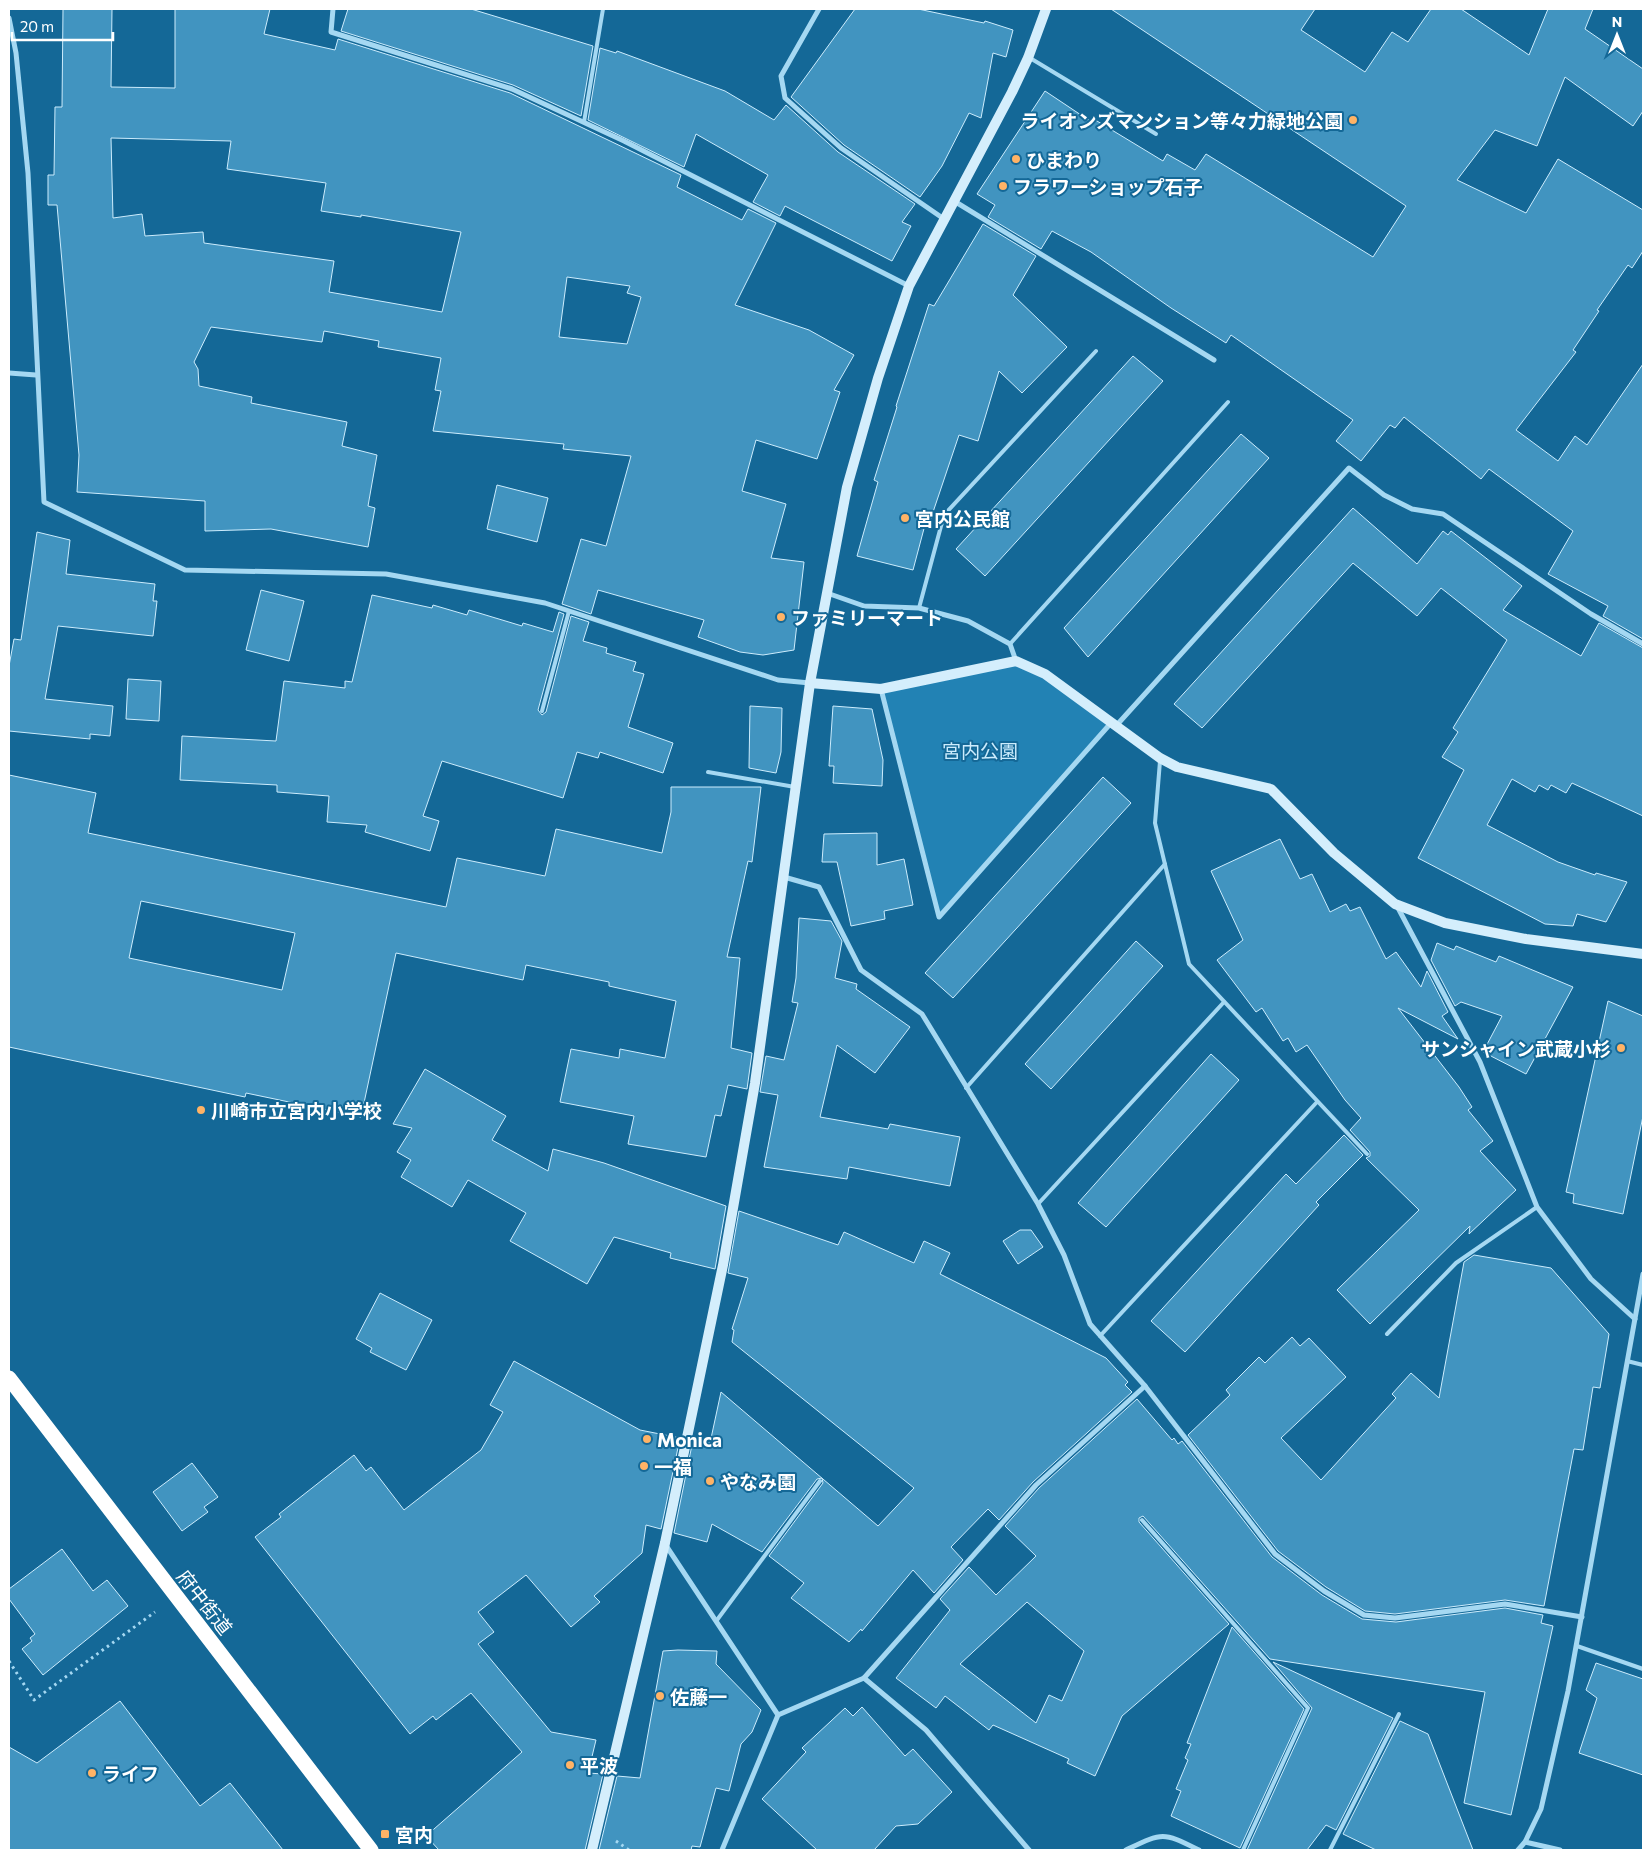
<svg xmlns="http://www.w3.org/2000/svg" width="1652" height="1859" font-family="Commissioner,'Noto Sans JP',sans-serif">
<rect width="100%" height="100%" fill="#146897"/>
<polygon fill="#2282b4" points="1016,661 1045,674 1111,723 939,917 881,689"/>
<g fill="#4194c0" stroke="#ccecfd" fill-rule="evenodd">
<path d="M63 9H112L111 87 175 88V9H270L264 34 335 50 338 39 510 93 681 175 677 187 742 220 748 209 776 223 735 305 809 330 854 355 834 390 840 392 817 459 756 440 742 491 786 504 771 558 804 562 794 650 763 655 740 652 698 637 704 620 598 590 591 614 562 604 581 539 606 546 631 456 563 449 564 444 433 431 441 391 435 390 441 358 378 347 379 341 324 331 322 342 211 327 194 362 198 369 199 386 252 397 251 403 347 422 342 446 377 455 368 506 375 508 368 547 271 529 205 531V501L77 492 79 455 57 205H48V175H54L55 107H62ZM111 138 231 141 227 169 326 183 321 211 361 217V215L461 232 442 312 329 292 334 261 204 243 203 232 145 236 142 214 113 218ZM567 277 630 286 627 293 641 297 627 344 559 337Z"/>
<polygon points="348,9 471,9 593,46 581,116 513,85 341,31"/>
<polygon points="855,9 918,9 984,23 985,21 1013,30 1006,57 993,53 981,118 969,113 942,166 920,197 844,145 791,97"/>
<polygon points="1111,9 1315,9 1301,30 1365,72 1392,32 1408,42 1431,9 1461,9 1529,55 1548,9 1593,9 1585,29 1643,69 1643,111 1633,126 1565,77 1537,146 1495,130 1457,180 1526,213 1558,159 1643,210 1643,251 1632,268 1628,265 1597,310 1599,311 1573,350 1576,352 1516,430 1558,461 1575,436 1587,445 1643,364 1643,639 1603,616 1608,606 1548,574 1573,531 1489,469 1481,479 1404,417 1395,428 1390,425 1361,461 1336,441 1353,420 1231,335 1226,343 1171,308 1091,252 1052,231 1041,249 988,217 995,205 977,194 1045,91 1090,121 1092,118 1163,161 1167,154 1195,170 1206,154 1373,257 1406,206"/>
<polygon points="600,48 616,53 617,51 725,91 774,120 786,105 838,152 915,204 902,222 911,226 892,261 785,206 780,216 753,202 768,175 696,134 684,167 588,120"/>
<polygon points="983,224 1036,256 1013,295 1067,347 1022,393 999,371 978,441 959,435 929,524 926,521 913,570 857,556 878,482 874,480 897,407 896,406 929,304 934,306"/>
<polygon points="1133,356 1163,381 985,576 956,549"/>
<polygon points="1241,434 1269,458 1088,657 1064,628"/>
<polygon points="497,485 548,498 537,542 487,529"/>
<polygon points="1353,508 1417,564 1443,531 1448,535 1451,531 1522,586 1503,610 1581,656 1599,623 1643,648 1643,816 1572,783 1566,793 1551,785 1548,790 1539,785 1535,792 1512,779 1487,825 1558,862 1595,875 1596,873 1627,882 1606,922 1577,914 1573,926 1545,924 1418,858 1464,770 1442,757 1458,732 1453,728 1507,640 1441,588 1417,616 1353,563 1202,728 1174,704"/>
<polygon points="37,532 70,540 66,574 155,584 153,601 157,601 153,636 58,626 45,699 113,706 110,736 90,734 90,739 9,731 9,666 14,639 21,640"/>
<polygon points="261,590 304,601 289,661 246,650"/>
<polygon points="372,595 432,608 433,605 467,615 469,610 522,626 523,623 553,632 559,612 564,614 538,710 542,715 546,712 571,616 589,622 583,641 607,648 606,653 636,662 633,671 644,674 628,727 673,743 663,773 600,752 598,758 577,752 563,798 442,761 423,816 439,821 430,851 365,832 367,825 327,822 329,796 277,792 277,785 180,780 182,736 276,741 284,681 345,688 345,681 352,682"/>
<polygon points="128,679 161,681 159,721 126,719"/>
<polygon points="750,706 782,708 781,752 776,773 749,768"/>
<polygon points="833,706 872,709 883,760 882,786 833,783 834,766 829,766"/>
<path d="M9 775 96 793 88 833 446 907 457 858 545 876 556 829 662 853 671 812V787H761L752 862 748 861 727 957 740 958 731 1048 752 1053 747 1089 728 1085 721 1116 715 1115 706 1157 628 1144 634 1116 560 1102 571 1049 619 1058 620 1049 665 1058 676 1001 609 986V982L526 965 523 980 396 953 361 1117 246 1093 245 1097 9 1047ZM141 901 295 933 282 990 129 958Z"/>
<polygon points="1103,777 1131,803 953,998 925,973"/>
<polygon points="877,833 877,865 904,859 913,905 884,911 885,919 851,926 837,862 822,862 824,834"/>
<polygon points="1280,839 1300,879 1312,874 1330,912 1346,904 1350,911 1360,907 1386,959 1396,952 1421,987 1427,971 1448,1012 1442,1016 1458,1039 1398,1008 1459,1087 1472,1107 1468,1110 1493,1141 1480,1151 1516,1190 1469,1234 1470,1226 1370,1324 1337,1290 1419,1210 1366,1158 1370,1156 1370,1152 1350,1130 1361,1118 1345,1100 1307,1045 1296,1052 1288,1038 1283,1041 1262,1008 1256,1012 1217,960 1243,940 1211,871"/>
<polygon points="799,918 831,921 842,941 835,978 857,984 856,989 910,1027 875,1073 837,1045 820,1117 888,1129 890,1124 960,1137 950,1186 849,1167 847,1179 764,1167 778,1095 760,1092 766,1056 784,1060 798,1003 792,1002 796,978"/>
<polygon points="1136,941 1163,966 1051,1089 1025,1064"/>
<polygon points="1437,943 1454,950 1456,946 1496,962 1499,956 1573,987 1526,1074 1483,1052 1502,1016 1461,1002 1455,1006 1431,960"/>
<polygon points="1608,1001 1643,1016 1643,1116 1623,1214 1573,1203 1574,1194 1566,1192"/>
<polygon points="1211,1054 1239,1080 1106,1227 1078,1203"/>
<polygon points="425,1069 506,1116 492,1140 548,1171 553,1149 604,1163 726,1206 715,1269 670,1258 671,1253 614,1237 587,1284 510,1241 526,1213 468,1180 452,1207 401,1177 411,1160 397,1152 412,1128 393,1124"/>
<polygon points="1344,1135 1363,1155 1316,1202 1319,1205 1185,1352 1151,1321 1286,1174 1296,1184"/>
<polygon points="739,1211 838,1245 844,1232 914,1263 924,1241 950,1253 940,1274 1106,1358 1128,1382 1125,1385 1132,1392 1033,1482 999,1520 988,1509 951,1547 963,1560 934,1593 913,1570 862,1631 861,1629 849,1642 791,1598 804,1583 769,1556 823,1483 822,1478 817,1479 762,1552 712,1524 707,1542 674,1533 693,1440 710,1443 721,1392 878,1526 914,1488 732,1342 734,1330 732,1329 748,1278 728,1273"/>
<polygon points="1020,1230 1031,1230 1043,1247 1018,1264 1003,1241"/>
<polygon points="1474,1255 1551,1268 1609,1334 1600,1388 1593,1387 1583,1450 1574,1449 1544,1606 1505,1600 1395,1614 1365,1611 1326,1587 1278,1551 1188,1435 1230,1395 1226,1390 1259,1357 1265,1363 1292,1337 1300,1346 1309,1338 1346,1377 1281,1438 1321,1480 1396,1398 1392,1394 1411,1373 1439,1398 1464,1262"/>
<polygon points="380,1293 432,1320 406,1370 370,1352 372,1348 356,1339"/>
<polygon points="514,1361 640,1430 680,1438 661,1529 646,1525 642,1553 594,1596 600,1602 571,1627 526,1575 478,1612 494,1632 478,1644 551,1732 596,1740 588,1773 603,1774 585,1850 439,1850 426,1836 522,1752 471,1693 436,1720 433,1716 410,1734 255,1537 281,1517 279,1514 354,1455 366,1471 371,1467 404,1510 481,1450 503,1412 490,1405"/>
<path d="M1137 1399 1172 1440 1174 1438 1178 1444 1182 1441 1272 1557 1322 1595 1362 1619 1396 1622 1505 1608 1543 1615 1541 1623 1553 1626 1511 1815 1464 1803 1485 1692 1270 1659 1143 1516 1139 1518V1522L1229 1624 1122 1716 1095 1776 1067 1763 1069 1759 993 1725 989 1730 945 1696 936 1708 896 1678 950 1610 940 1599 969 1567 996 1595 1036 1556 1005 1526 1039 1488ZM1027 1602 1084 1651 1062 1701 1049 1695 1036 1723 960 1664Z"/>
<polygon points="192,1463 218,1497 204,1507 208,1512 182,1531 153,1492"/>
<polygon points="62,1549 93,1591 107,1580 128,1606 43,1675 22,1649 32,1641 30,1638 35,1634 9,1599 9,1589"/>
<polygon points="1232,1627 1304,1709 1240,1848 1171,1816 1181,1791 1176,1789 1188,1760 1185,1758 1191,1744 1187,1743"/>
<polygon points="678,1650 717,1651 716,1664 761,1710 752,1732 741,1744 729,1791 716,1788 700,1847 692,1846 691,1850 599,1850 617,1776 640,1778 663,1651"/>
<polygon points="1273,1662 1393,1718 1336,1830 1326,1825 1307,1850 1247,1850 1312,1708"/>
<polygon points="1596,1663 1643,1679 1643,1775 1579,1753 1597,1698 1586,1690"/>
<polygon points="120,1701 200,1806 230,1783 283,1850 9,1850 9,1747 37,1763"/>
<polygon points="862,1707 905,1756 913,1749 952,1792 918,1824 896,1826 874,1850 817,1850 762,1799 806,1752 802,1748 845,1708 853,1716"/>
<polygon points="1400,1721 1428,1734 1473,1850 1376,1850 1343,1834"/>
</g>
<g fill="none" stroke-linecap="round" stroke-linejoin="round">
<g stroke="#a5d8f2" stroke-width="3" stroke-dasharray="2.5 4" stroke-linecap="butt">
<polyline points="9,1661 34,1700 155,1612"/>
<polyline points="616,1841 629,1850"/>
</g>
<g stroke="#a5d8f2" stroke-width="4">
<polyline points="1030,58 1156,134"/>
<polyline points="584,122 603,9"/>
<polyline points="919,608 944,515 1096,351"/>
<polyline points="1010,644 1228,402"/>
<polyline points="542,711 569,611"/>
<polyline points="1160,761 1155,823 1189,964 1367,1154"/>
<polyline points="708,772 795,787"/>
<polyline points="966,1088 1165,864"/>
<polyline points="1038,1204 1224,1002"/>
<polyline points="1387,1334 1456,1263 1537,1207"/>
<polyline points="1100,1336 1317,1102"/>
<polyline points="1627,1361 1643,1365"/>
<polyline points="1142,1520 1308,1708 1243,1850"/>
<polyline points="717,1620 820,1481"/>
<polyline points="1577,1646 1643,1669"/>
<polyline points="1330,1850 1399,1714"/>
</g>
<g stroke="#a5d8f2" stroke-width="5">
<polyline points="333,9 331,32 512,89 624,141 909,286"/>
<polyline points="819,9 781,76 785,98 841,148 944,219"/>
<polyline points="9,18 16,53 28,173 44,502 185,570 386,574 545,603 778,680 810,683"/>
<polyline points="954,201 1214,360"/>
<polyline points="9,373 36,375"/>
<polyline points="827,593 864,606 919,608 968,621 1010,644 1016,661"/>
<polyline points="881,689 939,917 1111,723"/>
<polyline points="1115,727 1349,468 1384,495 1412,509 1443,514 1591,614 1643,644"/>
<polyline points="784,877 819,887 861,970 922,1014 1038,1204 1064,1255 1090,1324 1145,1386 1275,1554 1324,1591 1364,1615 1395,1618 1505,1604 1582,1617"/>
<polyline points="1397,906 1480,1062 1537,1207 1591,1279 1635,1319"/>
<polyline points="665,1544 778,1715"/>
<polyline points="864,1678 926,1730 1029,1850"/>
<polyline points="1525,1842 1560,1850"/>
<polyline points="722,1850 778,1715 864,1678 1036,1485 1145,1386"/>
<path d="M1126 1850C1164 1832 1162 1832 1199 1850"/>
<polyline points="1518,1850 1525,1842 1541,1809 1568,1691 1643,1274"/>
</g>
<g stroke="#d4eefc" stroke-width="10">
<polyline points="810,683 881,689 1016,661 1045,674 1160,758 1177,767 1271,789 1334,853 1395,904 1445,923 1526,939 1643,954"/>
<polyline points="592,1850 665,1543 723,1265 755,1083 810,683 847,487 878,378 909,286 1012,92 1028,58 1046,9"/>
</g>
<polyline stroke="#fff" stroke-width="15" points="9,1378 371,1850"/>
</g>
<g fill="#ffb366" stroke="#146897" stroke-width="2">
<circle cx="1353" cy="120" r="5"/>
<circle cx="1016" cy="159" r="5"/>
<circle cx="1003" cy="186" r="5"/>
<circle cx="905" cy="518" r="5"/>
<circle cx="781" cy="617" r="5"/>
<circle cx="1621" cy="1048" r="5"/>
<circle cx="201" cy="1110" r="5"/>
<circle cx="647" cy="1439" r="5"/>
<circle cx="644" cy="1466" r="5"/>
<circle cx="710" cy="1481" r="5"/>
<circle cx="660" cy="1696" r="5"/>
<circle cx="570" cy="1765" r="5"/>
<circle cx="92" cy="1773" r="5"/>
<rect x="380" y="1829" width="10" height="10" rx="2.5"/>
</g>
<g text-anchor="middle" dominant-baseline="central" stroke-width="4" stroke-linejoin="round" paint-order="stroke">
<g font-size="19" font-weight="bold" fill="#fff" stroke="#146897" text-anchor="start">
<text x="1343" y="120" text-anchor="end">ライオンズマンション等々力緑地公園</text>
<text x="1026" y="159">ひまわり</text>
<text x="1013" y="186">フラワーショップ石子</text>
<text x="915" y="518">宮内公民館</text>
<text x="791" y="617">ファミリーマート</text>
<text x="1611" y="1048" text-anchor="end">サンシャイン武蔵小杉</text>
<text x="211" y="1110">川崎市立宮内小学校</text>
<text x="657" y="1439">Monica</text>
<text x="654" y="1466">一福</text>
<text x="720" y="1481">やなみ園</text>
<text x="670" y="1696">佐藤一</text>
<text x="580" y="1765">平波</text>
<text x="102" y="1773">ライフ</text>
<text x="395" y="1834">宮内</text>
</g>
<g font-size="19" fill="#ccecfd" stroke="#146897">
<text x="980" y="750">宮内公園</text>
</g>
<g font-size="19" fill="#fff" stroke="#146897">
<text transform="translate(205 1602) rotate(52)">府中街道</text>
</g>
</g>
<rect width="1652" height="1859" fill="none" stroke="#ffffff" stroke-width="20"/>
<g transform="translate(1617 35)" stroke="#146897" stroke-width="4" paint-order="stroke">
<path d="M0-4L9 19L0 12L-9 19Z" fill="#ffffff"/>
<text y="-8" font-size="14" font-weight="bold" text-anchor="middle" fill="#ffffff">N</text>
</g>
<path d="M12 32v8h101v-8" fill="none" stroke="#ffffff" stroke-width="2.5"/>
<text x="20" y="32" font-size="15" fill="#ffffff" stroke="#146897" stroke-width="4" paint-order="stroke">20 m</text>
</svg>
